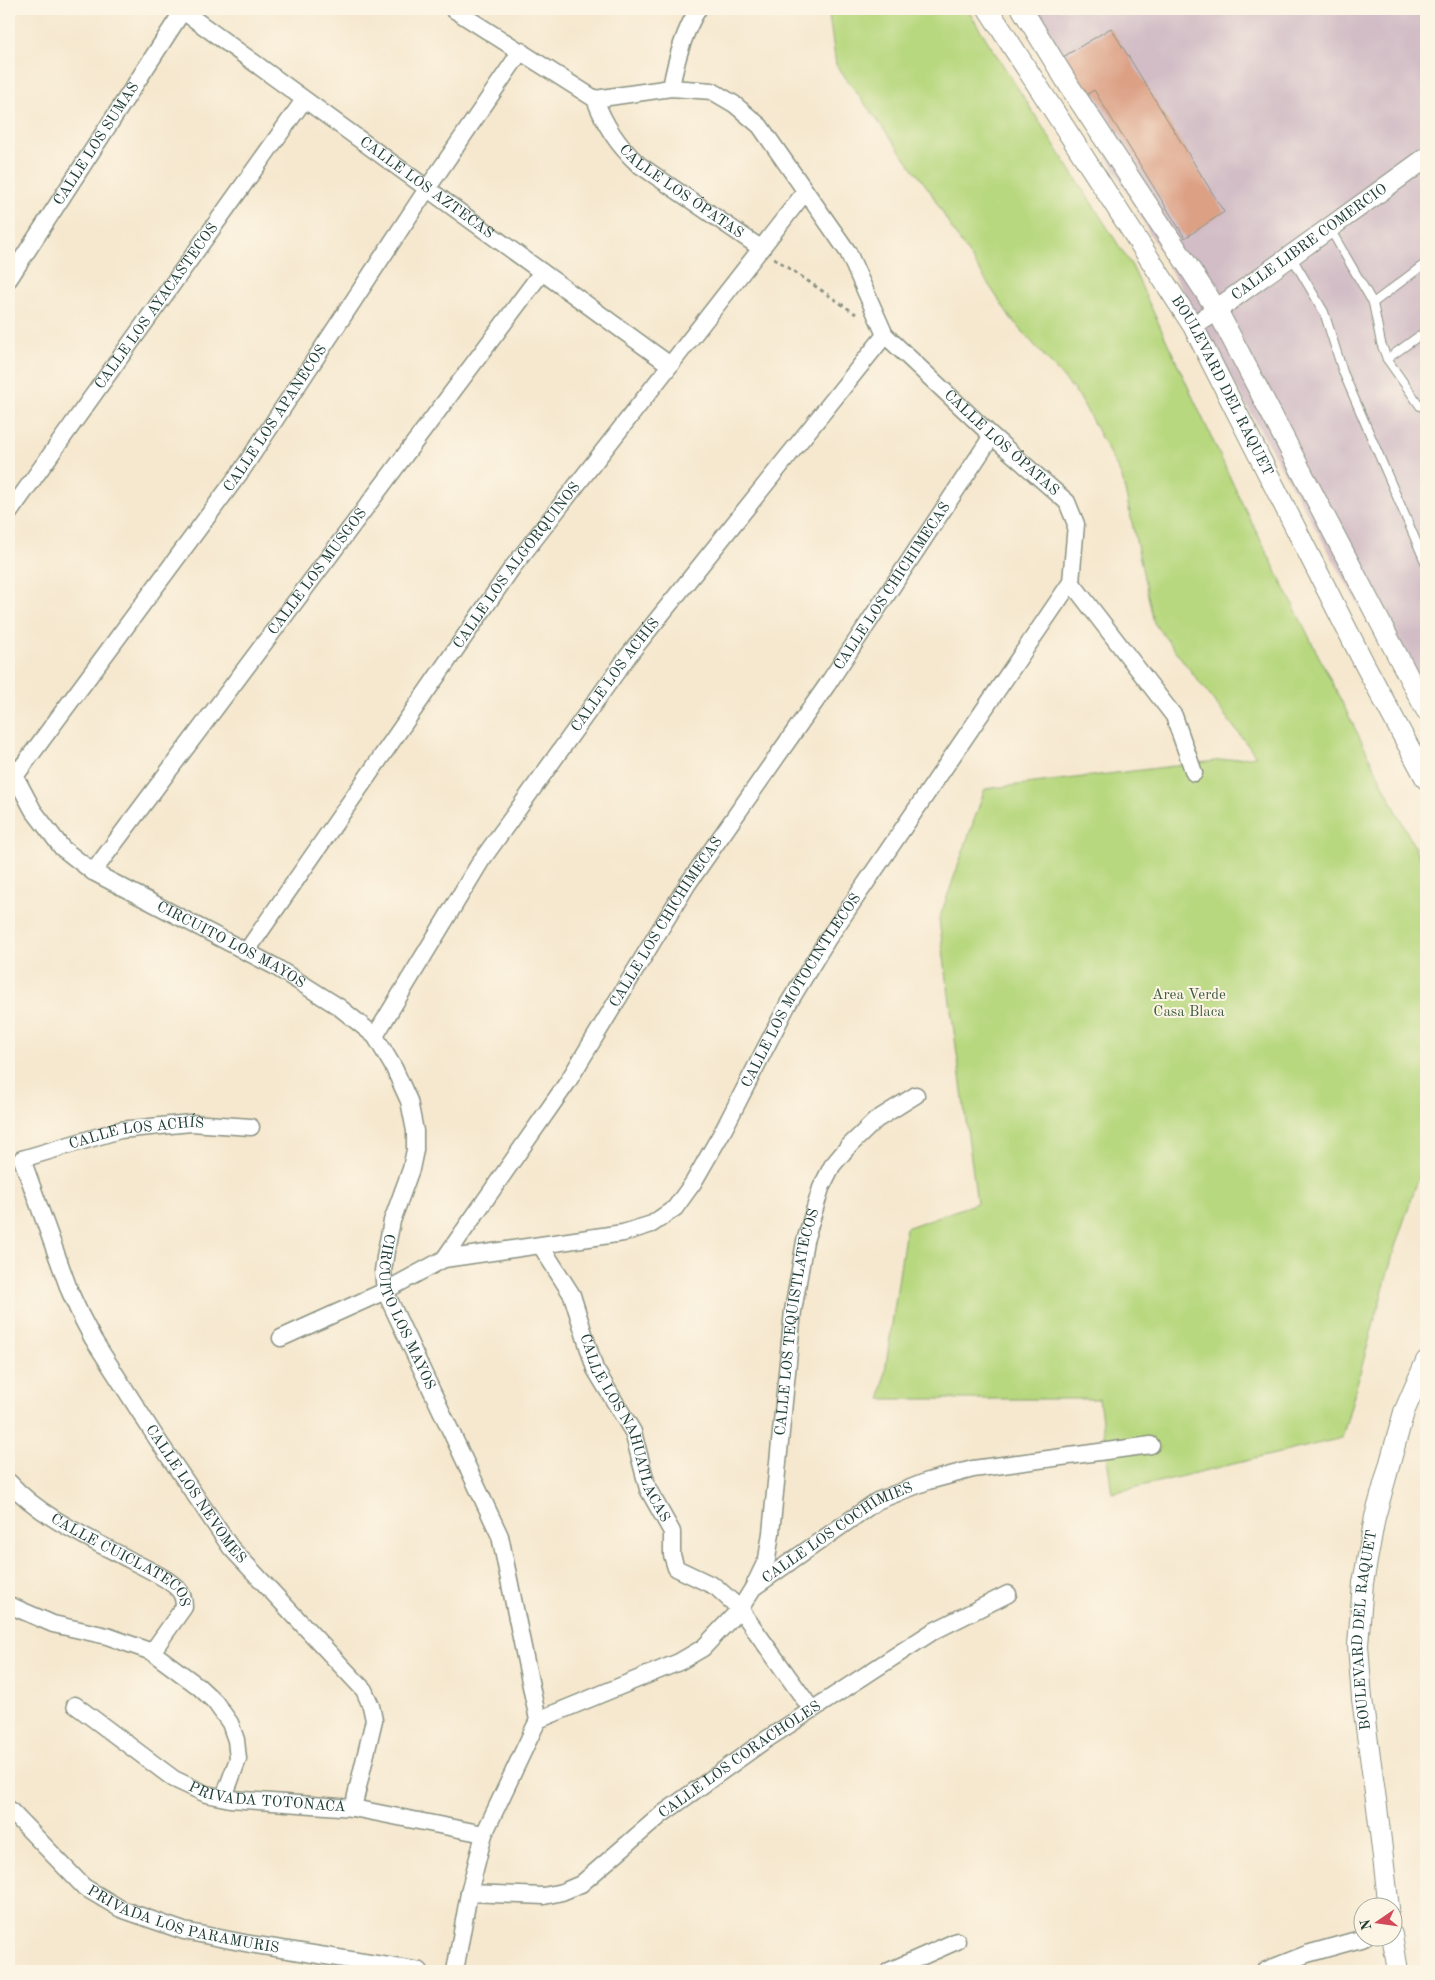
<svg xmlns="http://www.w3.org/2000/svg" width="1435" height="1980" font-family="'Old Standard TT',serif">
<rect width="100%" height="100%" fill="#fcf5e5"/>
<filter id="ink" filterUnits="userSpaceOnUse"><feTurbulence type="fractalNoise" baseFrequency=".02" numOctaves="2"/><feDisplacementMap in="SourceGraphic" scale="10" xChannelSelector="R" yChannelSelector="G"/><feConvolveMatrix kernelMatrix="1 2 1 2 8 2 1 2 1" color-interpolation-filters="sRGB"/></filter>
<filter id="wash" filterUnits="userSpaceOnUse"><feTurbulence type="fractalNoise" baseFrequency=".0096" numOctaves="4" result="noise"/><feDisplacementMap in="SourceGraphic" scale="20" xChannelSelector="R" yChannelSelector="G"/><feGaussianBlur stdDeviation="1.12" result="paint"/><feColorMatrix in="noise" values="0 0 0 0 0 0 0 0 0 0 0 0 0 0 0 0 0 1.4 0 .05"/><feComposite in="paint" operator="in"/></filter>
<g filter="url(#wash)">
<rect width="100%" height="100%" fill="#f6e8cf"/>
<polygon fill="#d2bdc6" points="1024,9 1426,9 1426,725"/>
<polygon fill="#b8d87f" stroke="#6c8a5a" points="826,9 967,9 1132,266 1240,499 1426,870 1426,1156 1395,1247 1342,1438 1112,1493 1099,1399 881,1399 906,1228 977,1203 939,920 985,789 1256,756 1154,623 1122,477 1079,396 1010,317 952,229 930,191 836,65 829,15"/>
<g id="blocks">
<polygon fill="#dca085" points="1111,28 1224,212 1185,238 1094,90 1086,95 1063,57"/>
</g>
</g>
<g filter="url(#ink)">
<use href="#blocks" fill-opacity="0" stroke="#8a9282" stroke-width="1"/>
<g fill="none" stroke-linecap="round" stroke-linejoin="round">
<defs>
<g id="service">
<polyline points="1330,229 1373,303 1381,343 1387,359 1420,406 1426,408"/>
<polyline points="1291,256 1324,312 1343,372 1426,564"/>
<polyline points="1373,303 1426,263"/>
<polyline points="1387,359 1426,331"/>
</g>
<g id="minor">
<path id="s1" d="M453 9 595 99C605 126 618 145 638 164L762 249"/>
<path id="s2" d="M183 11 670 365"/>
<path d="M671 88C676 59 683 34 698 9"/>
<path id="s3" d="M595 99 671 88 712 91 734 104 760 126 848 252 885 335 992 436 1067 502 1076 524 1071 582 1174 716 1194 773"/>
<path id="s4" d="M9 279 184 9"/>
<path id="s5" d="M9 513 304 100"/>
<path id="s6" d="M9 765 33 810 62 848 93 872 274 966 339 1007 375 1036 394 1068 409 1101 415 1131V1150L411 1169 392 1221 386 1251 383 1271 385 1291 500 1536 538 1720 484 1834 469 1893 455 1971"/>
<path id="s7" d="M16 775 242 470 427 189 521 51"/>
<path id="s8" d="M93 872 542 272"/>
<path id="s9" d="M246 952 512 568 805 192"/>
<path id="s10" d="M375 1036 481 861 628 656 885 335"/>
<path id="s11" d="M22 1159 70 1292 81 1316 93 1339 157 1439 231 1548 364 1690 371 1706 374 1720 353 1808"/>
<path id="s12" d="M22 1159 120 1130 191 1123 251 1127"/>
<path id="s13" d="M541 1246 572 1295 595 1369 633 1432 648 1489 672 1532V1555L676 1568 716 1587 740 1609 812 1710"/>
<path id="s14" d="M444 1259 623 1233 652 1224 675 1208 693 1183 724 1129 788 1004 827 940 1071 582"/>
<path id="s15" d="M281 1338 385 1291 444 1259 567 1083 687 885 827 685 992 436"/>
<path id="s16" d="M9 1482C40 1517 91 1539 132 1561 147 1569 166 1577 178 1589 183 1594 184 1600 184 1607L152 1652"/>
<path id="s17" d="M754 1586 767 1559 771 1533 793 1311 805 1241 821 1188 832 1166 847 1148 876 1120 916 1095"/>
<polyline points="9,1605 53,1624 107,1636 152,1652 198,1686 215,1702 230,1723 236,1740 238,1759 224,1797"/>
<path id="s18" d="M75 1705 174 1779 206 1794 230 1799 353 1808 484 1834"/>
<path id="s19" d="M538 1720 679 1662 703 1648 740 1609 753 1588 877 1501 928 1481 973 1469 1151 1445"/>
<path id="s20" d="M9 1809 84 1887 121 1909 184 1931 250 1944 420 1971"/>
<path id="s21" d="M469 1893 544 1896 562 1892 581 1884 661 1815 764 1741 932 1632 1008 1594"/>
<polyline points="889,1971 957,1941"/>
<polyline points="1264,1971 1307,1954 1364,1938"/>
</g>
<g id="tertiary">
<path id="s22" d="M988 9 1193 326 1365 665 1426 779"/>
<polyline points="1022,9 1070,87 1217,310 1426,710"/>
<path id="s23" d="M1205 318 1426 158"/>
<path id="s24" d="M1389 1908 1377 1807 1362 1699 1358 1645 1363 1583 1375 1517 1404 1412 1426 1361"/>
<polyline points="1392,1935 1398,1971"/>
</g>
</defs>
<use href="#service" stroke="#8a9282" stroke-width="10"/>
<use href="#minor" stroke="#8a9282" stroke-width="19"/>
<use href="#tertiary" stroke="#8a9282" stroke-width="22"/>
<polyline stroke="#8a9282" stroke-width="3" stroke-dasharray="4 4" stroke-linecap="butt" points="774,258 856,314"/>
<use href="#service" stroke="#fff" stroke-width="8"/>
<use href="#minor" stroke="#fff" stroke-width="16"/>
<use href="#tertiary" stroke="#fff" stroke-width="20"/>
</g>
</g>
<g text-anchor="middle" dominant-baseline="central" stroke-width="4" stroke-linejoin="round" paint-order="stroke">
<g font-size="15" fill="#1f3d34" stroke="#fcf5e5">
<text stroke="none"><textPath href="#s4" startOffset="161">CALLE LOS SUMAS</textPath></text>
<text stroke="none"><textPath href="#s2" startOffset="301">CALLE LOS AZTECAS</textPath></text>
<text stroke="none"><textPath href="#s1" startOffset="298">CALLE LOS ÓPATAS</textPath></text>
<text stroke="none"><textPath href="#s23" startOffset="129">CALLE LIBRE COMERCIO</textPath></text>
<text stroke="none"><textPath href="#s5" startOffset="254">CALLE LOS AYACASTECOS</textPath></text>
<text stroke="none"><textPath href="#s22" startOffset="444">BOULEVARD DEL RAQUET</textPath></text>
<text stroke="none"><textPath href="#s7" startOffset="441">CALLE LOS APANECOS</textPath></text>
<text stroke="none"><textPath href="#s3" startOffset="581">CALLE LOS ÓPATAS</textPath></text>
<text stroke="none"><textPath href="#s9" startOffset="472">CALLE LOS ALGORQUINOS</textPath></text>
<text stroke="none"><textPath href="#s8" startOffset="375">CALLE LOS MUSGOS</textPath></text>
<text stroke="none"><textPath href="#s15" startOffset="990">CALLE LOS CHICHIMECAS</textPath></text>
<text stroke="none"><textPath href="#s10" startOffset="434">CALLE LOS ACHÍS</textPath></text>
<text stroke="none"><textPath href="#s15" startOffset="585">CALLE LOS CHICHIMECAS</textPath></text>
<text stroke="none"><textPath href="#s6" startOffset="294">CIRCUITO LOS MAYOS</textPath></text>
<text stroke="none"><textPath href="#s14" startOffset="491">CALLE LOS MOTOCINTLECOS</textPath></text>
<text stroke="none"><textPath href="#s12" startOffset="118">CALLE LOS ACHÍS</textPath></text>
<text stroke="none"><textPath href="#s6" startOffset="759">CIRCUITO LOS MAYOS</textPath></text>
<text stroke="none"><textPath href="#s17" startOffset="269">CALLE LOS TEQUISTLATECOS</textPath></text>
<text stroke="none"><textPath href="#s13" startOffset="202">CALLE LOS NAHUATLACAS</textPath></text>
<text stroke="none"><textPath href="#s11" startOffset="380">CALLE LOS NEVOMES</textPath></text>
<text stroke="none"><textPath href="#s19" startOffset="360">CALLE LOS COCHIMIES</textPath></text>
<text stroke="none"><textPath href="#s16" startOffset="138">CALLE CUICLATECOS</textPath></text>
<text stroke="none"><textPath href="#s24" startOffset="280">BOULEVARD DEL RAQUET</textPath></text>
<text stroke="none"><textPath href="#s21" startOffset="316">CALLE LOS CORACHOLES</textPath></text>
<text stroke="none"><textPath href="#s18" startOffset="220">PRIVADA TOTONACA</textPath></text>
<text stroke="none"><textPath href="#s20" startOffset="214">PRIVADA LOS PARAMURIS</textPath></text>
</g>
<g font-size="15" fill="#3e5c43" stroke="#fcf5e5">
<text x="1189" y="995">Area Verde<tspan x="1189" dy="17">Casa Blaca</tspan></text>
</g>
</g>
<rect width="1435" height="1980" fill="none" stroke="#fcf5e5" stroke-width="30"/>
<g transform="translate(1378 1922) rotate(257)"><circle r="24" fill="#fcf5e5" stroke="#a4ab9e"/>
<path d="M0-4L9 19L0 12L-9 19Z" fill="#d1495b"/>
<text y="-8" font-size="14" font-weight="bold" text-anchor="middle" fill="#1f3d34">N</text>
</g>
</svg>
